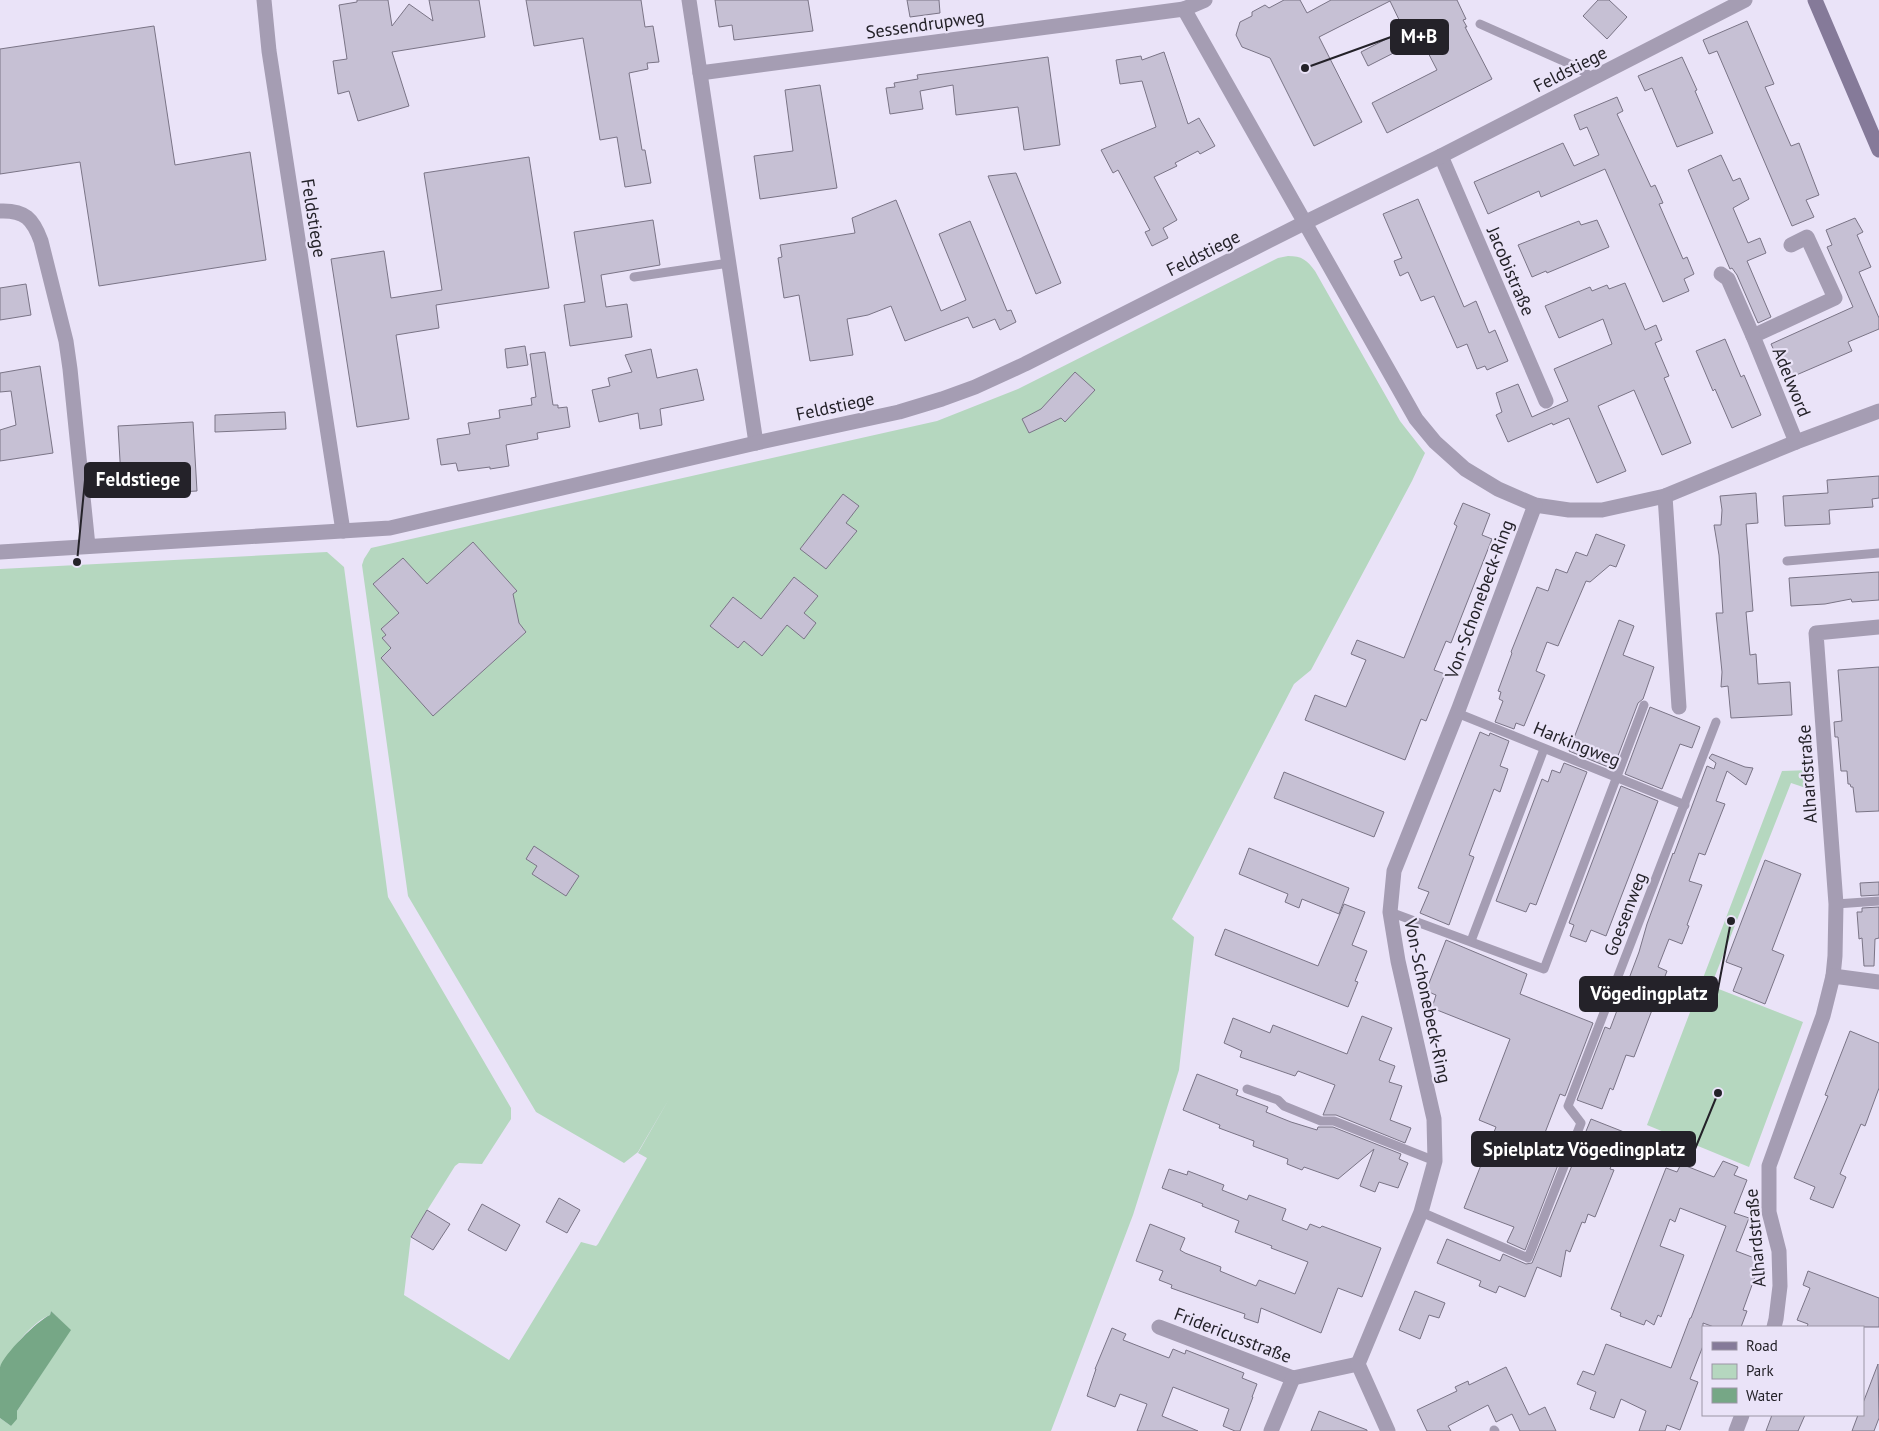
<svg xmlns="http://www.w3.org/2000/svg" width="1879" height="1431" font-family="'PT Sans',sans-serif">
<rect width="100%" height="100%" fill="#eae3f8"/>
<g fill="#b5d7bf">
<path d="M1288 256C1302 256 1307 260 1315 271L1400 421 1425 453 1412 481 1311 670 1294 684 1172 919 1194 937 1179 1070 1133 1215 1051 1431H0V1418L11 1426 17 1411 70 1330 51 1311 50 1315C29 1324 13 1349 0 1367V569L327 552 344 567 388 897 511 1108V1119L482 1164 459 1163 455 1166 411 1236 404 1295 509 1360 581 1242 596 1246 598 1244 647 1158 638 1153 669 1099 638 1152 624 1163 536 1112 408 896 362 565 364 559 371 548 937 421 1018 389 1278 258Z"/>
<polygon points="1811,770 1812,790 1791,783 1711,986 1803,1022 1749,1167 1647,1125 1782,771"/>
</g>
<path fill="#76a786" d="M51 1311 71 1330 17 1411V1419L11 1426 0 1418C0 1406 0 1378 0 1367 3 1355 38 1320 50 1315Z"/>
<g fill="#c6c0d4" stroke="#7a7486">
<polygon points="357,0 388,0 392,26 409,4 433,21 429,0 479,0 485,37 392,52 409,106 358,121 349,91 338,94 333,61 347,59 339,5 357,2"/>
<polygon points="526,0 641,0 645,27 653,26 659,62 647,63 648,69 629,73 642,150 645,150 651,183 625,187 617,137 600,140 583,38 534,46"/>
<polygon points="715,0 808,0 813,31 734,40 732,25 719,27"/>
<polygon points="907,0 939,0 940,13 910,17"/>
<polygon points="1284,0 1300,0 1307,13 1331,0 1457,0 1466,19 1463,20 1467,27 1465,27 1492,79 1387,133 1372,103 1437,70 1421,39 1368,66 1361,52 1404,30 1390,1 1319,37 1362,122 1314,146 1270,58 1242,47 1236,35 1240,22 1252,16 1252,12 1265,5 1269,8"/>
<polygon points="1598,0 1609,0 1627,17 1607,39 1583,16"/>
<polygon points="1747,21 1774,84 1765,87 1791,146 1799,143 1819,195 1806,200 1814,217 1792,226 1717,51 1709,54 1703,40"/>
<polygon points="154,26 175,165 250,152 266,260 99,286 80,162 0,174 0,49"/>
<polygon points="1164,52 1188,124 1199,118 1215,146 1200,154 1198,151 1175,163 1177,166 1154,177 1177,220 1163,228 1168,238 1152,246 1145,232 1150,230 1118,170 1113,173 1101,150 1156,127 1142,81 1120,84 1116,60 1141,56 1142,60"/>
<polygon points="1048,57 1060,145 1024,150 1018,107 956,115 953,85 920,91 923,109 890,114 886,88 895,87 894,83 918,79 917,75"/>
<polygon points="1682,57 1697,90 1695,91 1713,133 1677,147 1652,88 1645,91 1638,76"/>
<polygon points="820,85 837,188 760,199 754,156 793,151 785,90"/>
<polygon points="1617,97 1623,111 1617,114 1651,187 1655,185 1663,203 1659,204 1683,259 1687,257 1694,274 1684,279 1689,291 1663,302 1605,169 1541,197 1539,191 1488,214 1474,182 1563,143 1574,166 1599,155 1587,127 1580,130 1574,115"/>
<polygon points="1721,155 1733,181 1740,178 1749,199 1733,208 1748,243 1760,238 1766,253 1747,261 1771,317 1758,323 1737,275 1732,268 1730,269 1688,170"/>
<polygon points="529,157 549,288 436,305 439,328 396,335 409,419 357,427 331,259 384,251 391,298 442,290 424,173"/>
<polygon points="1016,173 1061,283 1036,294 988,176"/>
<polygon points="1418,199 1464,307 1476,301 1489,333 1495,330 1508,361 1487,370 1485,366 1477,369 1467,344 1457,348 1434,296 1421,301 1408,272 1400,276 1394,261 1402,258 1383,214"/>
<polygon points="896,200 941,311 966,300 939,234 970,221 1007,311 1011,310 1016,322 1000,330 995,319 973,328 968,317 905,341 891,306 868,315 847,319 853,355 810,361 799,295 784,298 778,258 782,257 780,245 855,233 852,218"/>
<polygon points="1855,218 1863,232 1857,235 1871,267 1859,272 1879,318 1879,329 1848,342 1852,351 1787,379 1771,344 1853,307 1827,247 1832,245 1826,230"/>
<polygon points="653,220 660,265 601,275 606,307 627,304 632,337 570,346 564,305 585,302 574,232"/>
<polygon points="1597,220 1609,247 1547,273 1546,271 1532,277 1518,245 1579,221 1581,225"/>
<polygon points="1625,283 1645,330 1656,325 1662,340 1655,343 1669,376 1664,378 1691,443 1662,455 1634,390 1598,406 1626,471 1597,483 1569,418 1553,425 1552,423 1508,442 1496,415 1502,412 1496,393 1518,384 1532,417 1568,401 1554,369 1612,344 1603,319 1559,338 1545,306 1590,287 1592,291 1607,285 1609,289"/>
<polygon points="26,284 31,315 0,320 0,288"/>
<polygon points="1725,339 1741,377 1744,375 1761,415 1732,428 1715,389 1713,391 1696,351"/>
<polygon points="525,346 528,365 507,368 505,349"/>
<polygon points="651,349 657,378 697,369 704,400 660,409 662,425 640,429 638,413 599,422 592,390 610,386 608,378 632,372 625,355"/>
<polygon points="545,352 553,405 558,405 558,408 567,407 570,427 537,433 538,439 506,445 509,466 490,469 490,467 458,471 456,463 441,465 437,439 470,434 468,423 500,418 499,410 532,405 531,398 536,397 530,354"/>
<polygon points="40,366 53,453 0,461 0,430 16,425 11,391 0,392 0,373"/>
<polygon points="1075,372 1095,390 1065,422 1061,418 1029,433 1022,419 1041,409"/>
<polygon points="285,412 286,429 215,432 215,415"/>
<polygon points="193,422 197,491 122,495 118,426"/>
<polygon points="1879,476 1879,498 1872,499 1873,507 1829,510 1830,524 1785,526 1783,496 1828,493 1827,480"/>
<polygon points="1756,493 1758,523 1746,524 1753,611 1746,612 1750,655 1756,654 1758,684 1790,682 1792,715 1731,718 1728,686 1721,687 1722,672 1716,613 1723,613 1719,555 1714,525 1721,525 1722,510 1720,496"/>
<polygon points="843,494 859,506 846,523 857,531 826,569 800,549"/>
<polygon points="1463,503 1490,514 1482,535 1492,539 1451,643 1446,641 1434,670 1445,674 1426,721 1421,719 1405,760 1305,720 1315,695 1346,707 1366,660 1351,654 1357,640 1404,658 1457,526 1454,524"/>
<polygon points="1596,534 1625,545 1616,567 1610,565 1590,582 1586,581 1558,646 1547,642 1536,671 1545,675 1524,726 1516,723 1514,729 1495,722 1503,701 1499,699 1501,692 1498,691 1512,653 1511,652 1537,587 1548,591 1556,569 1567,573 1576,552 1587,556"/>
<polygon points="473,542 517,591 513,594 519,623 526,632 433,716 381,658 391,648 382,638 386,635 381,629 399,613 373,584 403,558 427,584"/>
<polygon points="1879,572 1879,600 1852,602 1851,599 1825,604 1791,606 1789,578"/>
<polygon points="794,577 818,596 804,613 816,623 804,639 787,625 762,656 744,641 738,648 710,626 733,597 761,619"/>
<polygon points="1619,620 1634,626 1623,655 1654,667 1643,699 1638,703 1613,769 1569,751"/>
<polygon points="1879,667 1879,811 1856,812 1853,787 1851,787 1850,784 1848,784 1847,771 1841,771 1838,737 1835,737 1834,722 1842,721 1838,670"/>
<polygon points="1650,707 1700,727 1692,748 1680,744 1662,789 1625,774"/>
<polygon points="1480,732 1489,736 1490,733 1509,741 1500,766 1508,769 1500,792 1494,789 1469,855 1474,857 1449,925 1420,913 1429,892 1418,888"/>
<polygon points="1712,754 1745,767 1753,768 1746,785 1727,771 1716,801 1725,804 1705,855 1699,853 1689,881 1702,885 1687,925 1689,926 1682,944 1669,939 1658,967 1667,971 1634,1057 1626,1055 1613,1090 1610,1088 1602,1109 1577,1100 1605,1027 1610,1029 1639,952 1647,924 1673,853 1674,854 1707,766 1714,769 1716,763 1709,758"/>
<polygon points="1564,763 1587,772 1536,905 1530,903 1526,912 1496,901 1542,779 1548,782 1552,770 1560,773"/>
<polygon points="1284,772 1384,812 1374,837 1274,798"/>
<polygon points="1621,786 1658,801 1606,936 1591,930 1586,942 1570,936 1574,925 1569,923"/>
<polygon points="534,846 579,876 566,896 532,874 537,866 526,859"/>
<polygon points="1249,848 1349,888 1339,914 1302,899 1299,908 1285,902 1288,894 1239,874"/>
<polygon points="1765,860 1801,874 1772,950 1784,955 1765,1004 1733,991 1742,968 1726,962"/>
<polygon points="1879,882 1879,895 1861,896 1860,883"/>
<polygon points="1344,904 1365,912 1352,945 1367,951 1355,981 1358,982 1348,1007 1215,955 1225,929 1318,966"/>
<polygon points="1879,907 1879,938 1875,939 1874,966 1864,966 1862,938 1859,939 1857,912 1862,912 1862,908"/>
<polygon points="1446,940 1527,974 1520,994 1593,1023 1565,1096 1560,1094 1541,1143 1563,1152 1525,1250 1507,1242 1514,1227 1464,1208 1496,1127 1479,1120 1510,1039 1432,1008 1436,995 1426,991"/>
<polygon points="1362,1016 1392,1028 1379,1060 1395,1066 1389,1082 1402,1086 1390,1120 1411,1128 1405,1143 1336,1115 1323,1115 1335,1085 1298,1071 1295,1076 1240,1057 1242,1051 1224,1043 1233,1018 1270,1033 1273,1025 1347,1054"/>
<polygon points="1850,1031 1879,1043 1879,1088 1865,1126 1861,1124 1840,1174 1846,1177 1833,1208 1810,1199 1815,1187 1794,1178 1828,1096 1825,1095"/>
<polygon points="1197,1074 1238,1090 1236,1095 1268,1107 1266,1112 1291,1122 1317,1130 1318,1127 1333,1127 1401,1154 1399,1159 1408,1163 1398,1188 1379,1182 1375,1192 1360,1186 1374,1149 1338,1179 1304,1167 1302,1170 1287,1164 1288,1159 1253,1146 1254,1141 1219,1128 1220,1125 1183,1110"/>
<polygon points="1591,1119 1624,1132 1610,1169 1614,1170 1595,1217 1588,1214 1585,1223 1582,1222 1570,1252 1566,1250 1561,1277 1537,1267 1525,1297 1499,1286 1496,1293 1479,1286 1481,1281 1437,1263 1447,1239 1500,1261 1503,1254 1526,1264 1532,1263"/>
<polygon points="1723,1161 1738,1167 1734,1175 1747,1180 1734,1213 1749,1218 1736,1251 1757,1259 1752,1273 1756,1274 1743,1310 1747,1311 1741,1327 1714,1327 1703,1323 1703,1346 1690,1379 1698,1382 1680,1430 1667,1425 1665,1431 1639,1431 1646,1411 1621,1399 1614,1418 1590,1409 1596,1392 1577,1384 1583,1371 1594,1375 1606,1344 1671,1368 1690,1318 1691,1318 1726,1226 1680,1208 1675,1222 1670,1219 1660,1246 1684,1255 1661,1317 1658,1315 1654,1325 1646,1320 1644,1325 1620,1316 1621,1313 1611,1309 1666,1168 1677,1172 1681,1164 1714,1177"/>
<polygon points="1169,1169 1187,1175 1188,1171 1224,1185 1222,1190 1247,1200 1249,1195 1286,1209 1282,1220 1307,1230 1310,1224 1320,1228 1322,1226 1381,1248 1362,1297 1338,1288 1321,1333 1261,1308 1258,1323 1244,1318 1245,1314 1171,1288 1172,1285 1159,1280 1163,1271 1136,1261 1150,1224 1185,1238 1180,1250 1185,1253 1221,1267 1220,1271 1256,1286 1259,1280 1295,1294 1308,1262 1271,1248 1272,1246 1235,1232 1239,1221 1202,1206 1203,1204 1162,1188"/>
<polygon points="559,1198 580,1210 567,1233 546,1222"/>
<polygon points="482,1204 520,1225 506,1251 468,1230"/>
<polygon points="427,1210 450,1224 433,1250 411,1237"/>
<polygon points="1808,1271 1879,1298 1879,1327 1807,1327 1808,1324 1797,1320 1810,1288 1803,1285"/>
<polygon points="1415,1291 1445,1303 1439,1318 1429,1315 1420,1339 1399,1330"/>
<polygon points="1112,1328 1126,1334 1123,1340 1169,1358 1173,1349 1185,1354 1186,1350 1244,1373 1242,1378 1257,1384 1252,1397 1253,1397 1240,1431 1235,1431 1223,1426 1229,1409 1173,1387 1162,1416 1198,1431 1137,1431 1147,1404 1120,1394 1115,1407 1087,1396 1096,1369 1095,1369"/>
<polygon points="1878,1364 1879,1418 1874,1431 1852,1431 1858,1415 1863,1415 1863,1403"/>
<polygon points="1506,1367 1529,1415 1545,1407 1556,1431 1520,1431 1512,1414 1496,1422 1488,1405 1448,1426 1451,1431 1427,1431 1417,1410 1457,1391 1455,1387 1468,1381 1469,1385"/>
<polygon points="1319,1411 1367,1430 1367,1431 1311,1431"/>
<polygon points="1772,1415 1805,1415 1798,1431 1766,1431"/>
</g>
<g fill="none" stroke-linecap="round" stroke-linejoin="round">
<g stroke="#a59db3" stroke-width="9">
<polyline points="1480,24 1572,65 1594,78"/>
<polyline points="634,277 729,263"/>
<polyline points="1787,561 1879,553"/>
<polyline points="1457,713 1685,805"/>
<polyline points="1836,904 1879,901"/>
<polyline points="1390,912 1544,969 1644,705"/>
<polyline points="1471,941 1544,749"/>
<polyline points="1247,1089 1278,1100 1284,1106 1321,1121 1334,1121 1435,1161"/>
<polyline points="1421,1212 1528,1258 1581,1123 1568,1106 1716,722"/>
<polyline points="1494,1430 1495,1431"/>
</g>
<g stroke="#a59db3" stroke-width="15">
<polyline points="264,0 269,51 343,531"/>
<polyline points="689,0 700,73 1184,9"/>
<polyline points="1205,0 1184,9 1416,419 1435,442 1465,469 1498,489 1535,505 1569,510 1602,510 1665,496 1796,442 1879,411"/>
<polyline points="700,73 756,443"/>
<polyline points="1441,156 1546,401"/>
<path d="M0 211C25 210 33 219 41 241L66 341 70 369 88 546"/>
<polyline points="1791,245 1807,237 1835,298 1753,336 1796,442"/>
<polyline points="1721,274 1728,279 1753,336"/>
<polyline points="1665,496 1679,707"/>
<polyline points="0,552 390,528 756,443 899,412 942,399 975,387 1025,364 1304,223 1441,156 1745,0"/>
<polyline points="1833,976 1835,956 1836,904 1816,633 1879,627"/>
<polyline points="1159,1327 1293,1378 1358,1364"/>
<polyline points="1774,1327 1776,1319 1780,1286 1779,1251 1769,1212 1769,1166 1823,1016 1833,976 1879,982"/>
<polyline points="1271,1431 1293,1378"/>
<polyline points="1388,1431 1358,1364 1421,1212 1435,1161 1434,1119 1398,961 1390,912 1394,871 1459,708 1535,505"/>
<polyline points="1736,1431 1742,1415"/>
</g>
<polyline stroke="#857a99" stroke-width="15" points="1815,0 1879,150"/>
</g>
<g text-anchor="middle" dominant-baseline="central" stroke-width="4.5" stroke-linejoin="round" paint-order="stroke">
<g font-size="18" fill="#242229" stroke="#eae3f8">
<text transform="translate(925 24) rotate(-8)">Sessendrupweg</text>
<text transform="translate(1570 69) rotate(-27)">Feldstiege</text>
<text transform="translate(314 218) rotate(81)">Feldstiege</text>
<text transform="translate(1203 253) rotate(-27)">Feldstiege</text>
<text transform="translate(1511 271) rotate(67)">Jacobistraße</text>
<text transform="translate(1792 382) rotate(68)">Adelword</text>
<text transform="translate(835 406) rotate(-12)">Feldstiege</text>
<text transform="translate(1479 599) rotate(-70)">Von-Schonebeck-Ring</text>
<text transform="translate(1577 744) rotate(22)">Harkingweg</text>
<text transform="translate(1807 774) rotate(-94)">Alhardstraße</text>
<text transform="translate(1625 914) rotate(-69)">Goesenweg</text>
<text transform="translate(1428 1001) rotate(78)">Von-Schonebeck-Ring</text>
<text transform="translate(1755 1238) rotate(-95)">Alhardstraße</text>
<text transform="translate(1233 1335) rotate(21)">Fridericusstraße</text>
</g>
</g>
<path fill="none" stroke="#242229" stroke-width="2" d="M1305 68L1391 37M77 562L85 480M1731 921L1717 994M1718 1093L1695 1149"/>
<g fill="#242229" stroke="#eae3f8" stroke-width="2">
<circle cx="1305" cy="68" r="5"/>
<circle cx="77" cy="562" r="5"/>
<circle cx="1731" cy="921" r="5"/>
<circle cx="1718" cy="1093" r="5"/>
</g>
<g fill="#242229" stroke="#242229" stroke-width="2">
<rect x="1391" y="20" width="57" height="34" rx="5"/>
<rect x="85" y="463" width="105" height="34" rx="5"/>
<rect x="1580" y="977" width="137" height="34" rx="5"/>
<rect x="1472" y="1132" width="223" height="34" rx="5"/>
</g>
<g font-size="19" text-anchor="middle" font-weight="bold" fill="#fff">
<text x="1419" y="43">M+B</text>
<text x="138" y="486">Feldstiege</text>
<text x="1649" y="1000">Vögedingplatz</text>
<text x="1584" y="1156">Spielplatz Vögedingplatz</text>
</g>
<rect x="1702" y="1326" width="162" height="90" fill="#eae3f8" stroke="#9b96a5"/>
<rect x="1712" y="1342" width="25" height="8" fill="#857a99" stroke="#9b96a5"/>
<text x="1746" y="1351" font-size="15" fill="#242229">Road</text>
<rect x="1712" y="1364" width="25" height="15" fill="#b5d7bf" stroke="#9b96a5"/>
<text x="1746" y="1376" font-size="15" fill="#242229">Park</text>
<rect x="1712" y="1388" width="25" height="15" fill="#76a786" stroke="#9b96a5"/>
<text x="1746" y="1401" font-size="15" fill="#242229">Water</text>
</svg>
